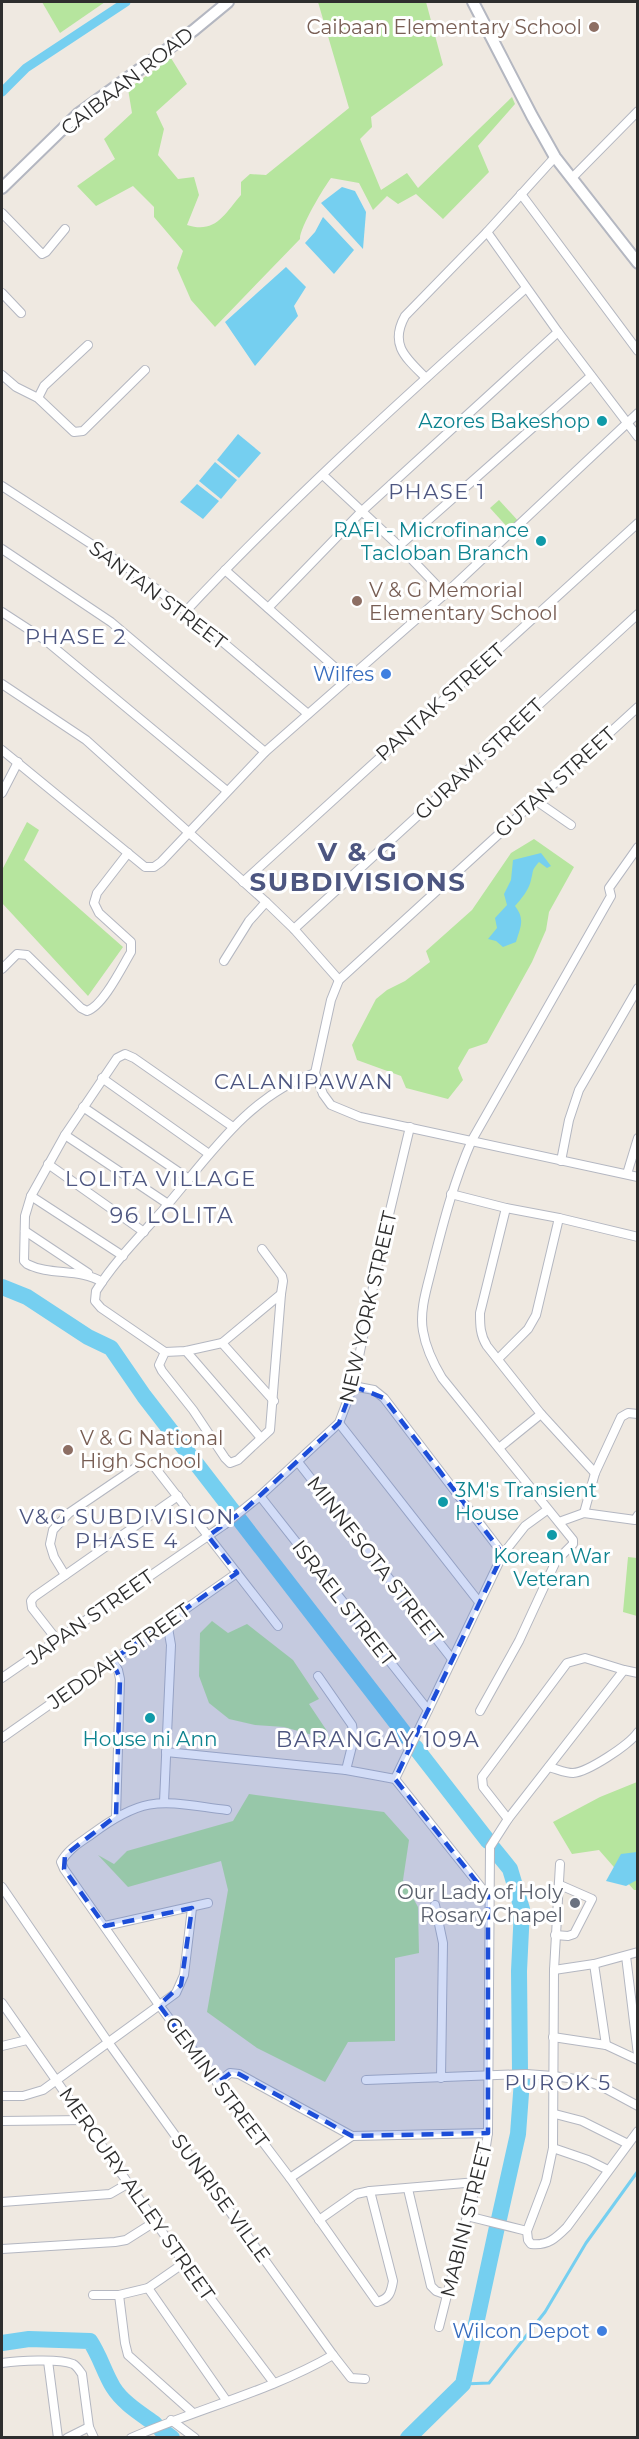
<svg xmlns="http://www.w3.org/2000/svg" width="639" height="2439" font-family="Montserrat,sans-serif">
<rect width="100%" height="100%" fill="#efe9e1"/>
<g fill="#b6e59e">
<polygon points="42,2 105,2 60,33"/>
<path d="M318 2H426L443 65 371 117 372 127 360 139 381 190 407 173 418 188 512 97 515 104 478 146 489 172 443 219 416 194 398 204 387 196 373 210 359 183 331 178C324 187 299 229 300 239L215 327 191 300 177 268 183 251 154 217V207L133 186 96 206 77 186 115 159 104 139 132 113 128 89 171 58 187 84 156 112 164 129 158 155 178 179 194 177 199 195 187 225C215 234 224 215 241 195V182L250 174 266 175 349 108Z"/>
<polygon points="499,500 520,523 511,531 490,508"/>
<polygon points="27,822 39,830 24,860 123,947 88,996 2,903 2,870"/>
<polygon points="534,839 574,867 549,912 546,930 532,962 487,1043 469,1049 458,1068 463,1080 448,1099 406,1088 401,1076 357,1060 352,1045 376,999 387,990 405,981 430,962 426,951 472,910 511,853"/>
<polygon points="628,1557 637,1558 637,1616 623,1612"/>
<polygon points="212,1621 228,1633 247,1624 293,1660 319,1699 309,1704 327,1731 330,1740 284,1727 255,1725 229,1719 209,1703 199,1676 200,1633"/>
<polygon points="637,1782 637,1890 634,1890 599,1850 572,1854 553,1822 600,1797"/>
<polygon points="249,1794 384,1812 409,1840 403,1880 418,1907 419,1953 395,1958 395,2041 348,2042 325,2082 257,2048 207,2012 228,1890 221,1861 128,1887 98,1855 114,1864 127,1851 233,1821"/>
</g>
<g fill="#75cff0">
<polygon points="342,187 355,191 366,212 363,249 321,203"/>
<polygon points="323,217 354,250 334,274 305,243 315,232"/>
<polygon points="286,267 306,287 294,306 298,316 255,366 225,322"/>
<polygon points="238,434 261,453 239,478 217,460"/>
<polygon points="215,462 237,480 221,499 199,481"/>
<polygon points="197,484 219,501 203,519 180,502"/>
<path d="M541 853 551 866 547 868 539 862C531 871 534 870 531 880 529 890 521 899 515 906 525 919 521 926 516 942L503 947 496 941 488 939 497 928 495 918 507 905 504 894 511 880 513 860Z"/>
<polygon points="637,1852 637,1880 626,1886 606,1881 621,1854"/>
</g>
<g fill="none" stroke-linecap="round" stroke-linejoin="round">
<polyline stroke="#75cff0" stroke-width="3" points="463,2384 489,2383 545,2312 586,2243 638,2171"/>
<polyline stroke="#75cff0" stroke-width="9" points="2,92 26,68 126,2"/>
<g stroke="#75cff0" stroke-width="16">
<polyline points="2,1287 27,1297 88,1337 111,1348 144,1396 408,1738"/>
<polyline points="415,1747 488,1841"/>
<polyline points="493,1848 510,1869 522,1909 519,1971 520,2070"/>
<polyline points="499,2219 518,2134 522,2080"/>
<path d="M2 2343 29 2339 90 2341C100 2356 104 2372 113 2387 123 2403 140 2413 155 2424"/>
<polyline points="160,2429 172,2438"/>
<polyline points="408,2438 463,2384 497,2227"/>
</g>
<defs>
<g id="street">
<polyline points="572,178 638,111"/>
<polyline points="521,194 638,351"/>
<polyline points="2,213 42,254 46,252 65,229"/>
<polyline points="487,232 558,332 638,437"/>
<polyline points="2,293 21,313"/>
<polyline points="2,375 16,387 38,398 74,432 83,431 145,370"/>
<path d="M426 378C406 358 389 345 405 316L487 232 555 157"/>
<polyline points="38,398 44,386 88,345"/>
<polyline points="323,475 399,546 445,594"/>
<polyline points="2,486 128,568 186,611 308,714"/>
<polyline points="399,546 591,376"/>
<polyline points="2,549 111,622 265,752"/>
<polyline points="225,570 348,679"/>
<polyline points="268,608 361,512 558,332"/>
<path d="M186 611C293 497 410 392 526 288"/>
<polyline points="2,612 45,640 227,791"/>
<polyline points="2,684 86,740 266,902 294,929 339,980"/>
<polyline points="638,707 339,980 331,1000 315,1073 323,1094 331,1105 360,1117 638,1177"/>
<polyline points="2,750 145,867 154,867 161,862 265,752 445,594 638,413"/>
<polyline points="2,793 18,762"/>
<polyline points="535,800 571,825"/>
<polyline points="243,882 638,523"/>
<polyline points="294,929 638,614"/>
<polyline points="224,961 249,921 266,902"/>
<path d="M2 969 17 954 27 955 81 1008 87 1011C103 1006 122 967 131 952V942L99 913 94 903 97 893 128 853"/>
<polyline points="102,1078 209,1154"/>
<polyline points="83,1107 189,1179"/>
<polyline points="65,1135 168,1204"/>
<polyline points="561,1161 569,1120 579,1090 638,988"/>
<polyline points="48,1164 144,1232"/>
<polyline points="627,1174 638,1138"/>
<polyline points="451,1194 506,1208"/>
<polyline points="31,1196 123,1256"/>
<polyline points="559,1218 638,1237"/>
<polyline points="25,1231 88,1273"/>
<polyline points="262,1249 282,1276 283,1281 281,1294"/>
<path d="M102 1282C80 1268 50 1276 27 1264L24 1261 25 1216 31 1196 65 1135 117 1058 125 1054 134 1058 233 1127"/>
<polyline points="222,1343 274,1401"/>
<polyline points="186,1351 261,1438"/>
<path d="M165 1352 159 1365 162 1371 193 1410 225 1458 230 1463 238 1460 270 1430 281 1294 222 1343 186 1351 165 1352 101 1308 95 1301 96 1291C114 1262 140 1236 163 1210 207 1159 248 1095 315 1073"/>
<path d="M498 1359 528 1329 536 1315 559 1218 506 1208 480 1313C480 1325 480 1335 487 1346L541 1414 595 1473"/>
<polyline points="353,1386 374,1390 384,1398 503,1554"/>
<polyline points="339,1423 479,1602"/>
<polyline points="499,1448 541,1414"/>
<polyline points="298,1462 452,1659"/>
<polyline points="260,1496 428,1710"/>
<polyline points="584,1513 595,1473 621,1417 628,1413 638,1414"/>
<polyline points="559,1522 584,1513 635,1520 638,1515"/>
<polyline points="65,1575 54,1557 50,1544 53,1530 69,1513 141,1464 147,1462 153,1465 278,1626"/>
<polyline points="57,1640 32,1608 31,1601 34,1597 178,1496"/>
<polyline points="112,1660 118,1670 120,1679 116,1816"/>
<polyline points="318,1676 352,1725 354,1738 346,1770"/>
<polyline points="2,1678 224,1525 260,1496 339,1423 353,1386 381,1248 410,1127"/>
<path d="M480 1711 519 1641 556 1561 573 1544V1540L442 1378C433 1363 426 1349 423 1331 419 1309 428 1285 433 1263 444 1220 454 1181 472 1140L611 896 609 888 638 847"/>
<polyline points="2,1738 237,1573"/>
<polyline points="166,1752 346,1770 395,1779"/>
<path d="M549 1767C557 1769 565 1773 573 1773 588 1772 629 1745 638 1732"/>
<polyline points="395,1779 503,1554 525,1526 547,1510"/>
<polyline points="395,1779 488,1896"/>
<polyline points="164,1802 171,1645 167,1622"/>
<path d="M227 1810C163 1802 147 1793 92 1834 81 1842 68 1849 61 1862L64 1869 159 2005 290 2178 377 2302C389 2299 391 2293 393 2281L370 2191"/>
<polyline points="508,1819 483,1787 482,1777 567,1663 585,1658 624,1670"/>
<path d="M560 1864 554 1970 553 2148 546 2181 527 2231 528 2240 531 2244C548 2246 556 2238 567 2227L638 2131"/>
<polyline points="2,1887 108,2042 333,2355 351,2378 365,2379"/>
<polyline points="435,1905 443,1943 441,2078"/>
<polyline points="105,1926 208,1903"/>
<polyline points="555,1935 568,1936 574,1934 592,1899 560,1885"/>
<polyline points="626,1956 638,2055"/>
<polyline points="594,1964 638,1952"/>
<polyline points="554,1970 594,1964 606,2045"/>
<polyline points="2,2003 184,2263 274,2383"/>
<polyline points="553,2037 606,2045 638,2060"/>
<polyline points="2,2046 27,2040"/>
<polyline points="366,2080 526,2074 553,2076 583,2080 601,2086 638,2106"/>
<polyline points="217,2083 230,2073 239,2074 352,2136"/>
<polyline points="2,2096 23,2096 43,2090 176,1993 184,1975 192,1908"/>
<polyline points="555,2114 582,2121 628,2144"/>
<polyline points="2,2121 85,2120"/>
<polyline points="352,2136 488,2133"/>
<polyline points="553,2148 588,2160 608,2170"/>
<polyline points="290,2178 352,2136"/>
<polyline points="408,2189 431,2286 436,2291 447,2295"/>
<polyline points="2,2202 110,2194 129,2183"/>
<polyline points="467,2216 527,2231"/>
<polyline points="319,2220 356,2194 370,2191 477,2182"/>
<polyline points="2,2249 115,2242 126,2240 156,2221"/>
<polyline points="148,2288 184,2263"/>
<polyline points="93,2295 119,2295"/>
<polyline points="439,2327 467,2216 484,2159 488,2133 490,1847 508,1819 624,1670 638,1673"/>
<polyline points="48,2361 58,2438"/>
<path d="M2 2363C17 2361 59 2358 73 2364 77 2366 79 2370 82 2374L89 2427 94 2438"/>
<polyline points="192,2412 128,2355 125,2343 119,2295 148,2288 226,2400"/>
<polyline points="171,2420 195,2438"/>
<polyline points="67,2438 89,2427"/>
<path d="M131 2438C197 2409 271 2391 333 2355"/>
</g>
<g id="secondary">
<polyline points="473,2 532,116 555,157 638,263"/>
<polyline points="2,188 78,114 194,30 228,2"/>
</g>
</defs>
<use href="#street" stroke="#b4b7c1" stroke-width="10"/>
<use href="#secondary" stroke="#b4b7c1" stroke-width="14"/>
<use href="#street" stroke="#fff" stroke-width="8"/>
<use href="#secondary" stroke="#fff" stroke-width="10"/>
</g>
<path fill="#1d4ed8" fill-opacity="0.2" stroke="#1d4ed8" stroke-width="4.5" stroke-dasharray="12 8" stroke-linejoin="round" d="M353 1386 384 1398 503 1554 395 1779 488 1896V2133L352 2136 239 2074 232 2072 217 2083 159 2005 181 1985 192 1908 105 1926 64 1869 65 1855 116 1816 120 1679 112 1660 237 1573 208 1536 243 1511 339 1423Z"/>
<g fill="#8d6e63" stroke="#fff" stroke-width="2">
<circle cx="594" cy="27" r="6"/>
<circle cx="357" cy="601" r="6"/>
<circle cx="68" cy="1450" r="6"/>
</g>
<g fill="#0f9aa8" stroke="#fff" stroke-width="2">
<circle cx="602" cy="421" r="6"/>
<circle cx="541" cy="541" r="6"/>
<circle cx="443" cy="1502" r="6"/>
<circle cx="552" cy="1535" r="6"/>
<circle cx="150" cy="1718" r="6"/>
</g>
<g fill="#3f7fe0" stroke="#fff" stroke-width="2">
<circle cx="386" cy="674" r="6"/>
<circle cx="602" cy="2331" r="6"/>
</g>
<circle fill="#6b7280" stroke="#fff" stroke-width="2" cx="575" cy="1903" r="6"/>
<g text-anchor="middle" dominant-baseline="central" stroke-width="6" stroke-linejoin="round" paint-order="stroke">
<g font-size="20" fill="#785e54" stroke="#fff" text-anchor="start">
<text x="582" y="27" text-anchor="end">Caibaan Elementary School</text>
<text x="369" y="590">V &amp; G Memorial<tspan x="369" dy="23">Elementary School</tspan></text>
<text x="80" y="1438">V &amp; G National<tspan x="80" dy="23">High School</tspan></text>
</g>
<g font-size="20" fill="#2e2e2e" stroke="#fff">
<text transform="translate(127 81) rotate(-38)">CAIBAAN ROAD</text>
<text transform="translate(158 595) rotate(37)">SANTAN STREET</text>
<text transform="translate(440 702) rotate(-42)">PANTAK STREET</text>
<text transform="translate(479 759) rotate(-43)">GURAMI STREET</text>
<text transform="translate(555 782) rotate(-42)">GUTAN STREET</text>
<text transform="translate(368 1307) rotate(-77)">NEW YORK STREET</text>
<text transform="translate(375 1560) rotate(52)">MINNESOTA STREET</text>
<text transform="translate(344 1603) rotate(52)">ISRAEL STREET</text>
<text transform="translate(90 1617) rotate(-35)">JAPAN STREET</text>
<text transform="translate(119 1656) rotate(-35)">JEDDAH STREET</text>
<text transform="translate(217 2082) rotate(53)">GEMINI STREET</text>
<text transform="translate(137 2194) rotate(55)">MERCURY ALLEY STREET</text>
<text transform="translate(221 2198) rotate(54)">SUNRISE VILLE</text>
<text transform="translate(466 2220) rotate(-76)">MABINI STREET</text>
</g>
<g font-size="20" fill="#0d838f" stroke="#fff" text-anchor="end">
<text x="590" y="421">Azores Bakeshop</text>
<text x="529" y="530">RAFI - Microfinance<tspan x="529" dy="23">Tacloban Branch</tspan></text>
<text x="455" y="1490" text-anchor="start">3M's Transient<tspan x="455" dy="23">House</tspan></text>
<text x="552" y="1556" text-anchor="middle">Korean War<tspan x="552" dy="23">Veteran</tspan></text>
<text x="150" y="1739" text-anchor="middle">House ni Ann</text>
</g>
<g font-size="20" fill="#366cbe" stroke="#fff" text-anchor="end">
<text x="374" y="674">Wilfes</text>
<text x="590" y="2331">Wilcon Depot</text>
</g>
<g font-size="20" fill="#5b616d" stroke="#fff" text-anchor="end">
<text x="563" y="1892">Our Lady of Holy<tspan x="563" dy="23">Rosary Chapel</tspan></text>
</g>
<g font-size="21" letter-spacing="1.5" fill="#4d5680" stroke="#fff">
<text x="437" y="491">PHASE 1</text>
<text x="76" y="636">PHASE 2</text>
<text x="304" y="1081">CALANIPAWAN</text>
<text x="161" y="1178">LOLITA VILLAGE</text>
<text x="127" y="1516">V&amp;G SUBDIVISION<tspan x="127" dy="24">PHASE 4</tspan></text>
<text x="558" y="2082">PUROK 5</text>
</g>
<g font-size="22" letter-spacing="1.5" fill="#4d5680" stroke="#fff">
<text x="172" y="1215">96 LOLITA</text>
<text x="378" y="1739">BARANGAY 109A</text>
</g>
<g font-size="26" font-weight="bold" letter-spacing="1.5" fill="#4d5680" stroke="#fff">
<text x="358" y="852">V &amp; G<tspan x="358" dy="30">SUBDIVISIONS</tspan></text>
</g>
</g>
<rect width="639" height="2439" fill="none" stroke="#2e2e2e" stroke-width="6"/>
</svg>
